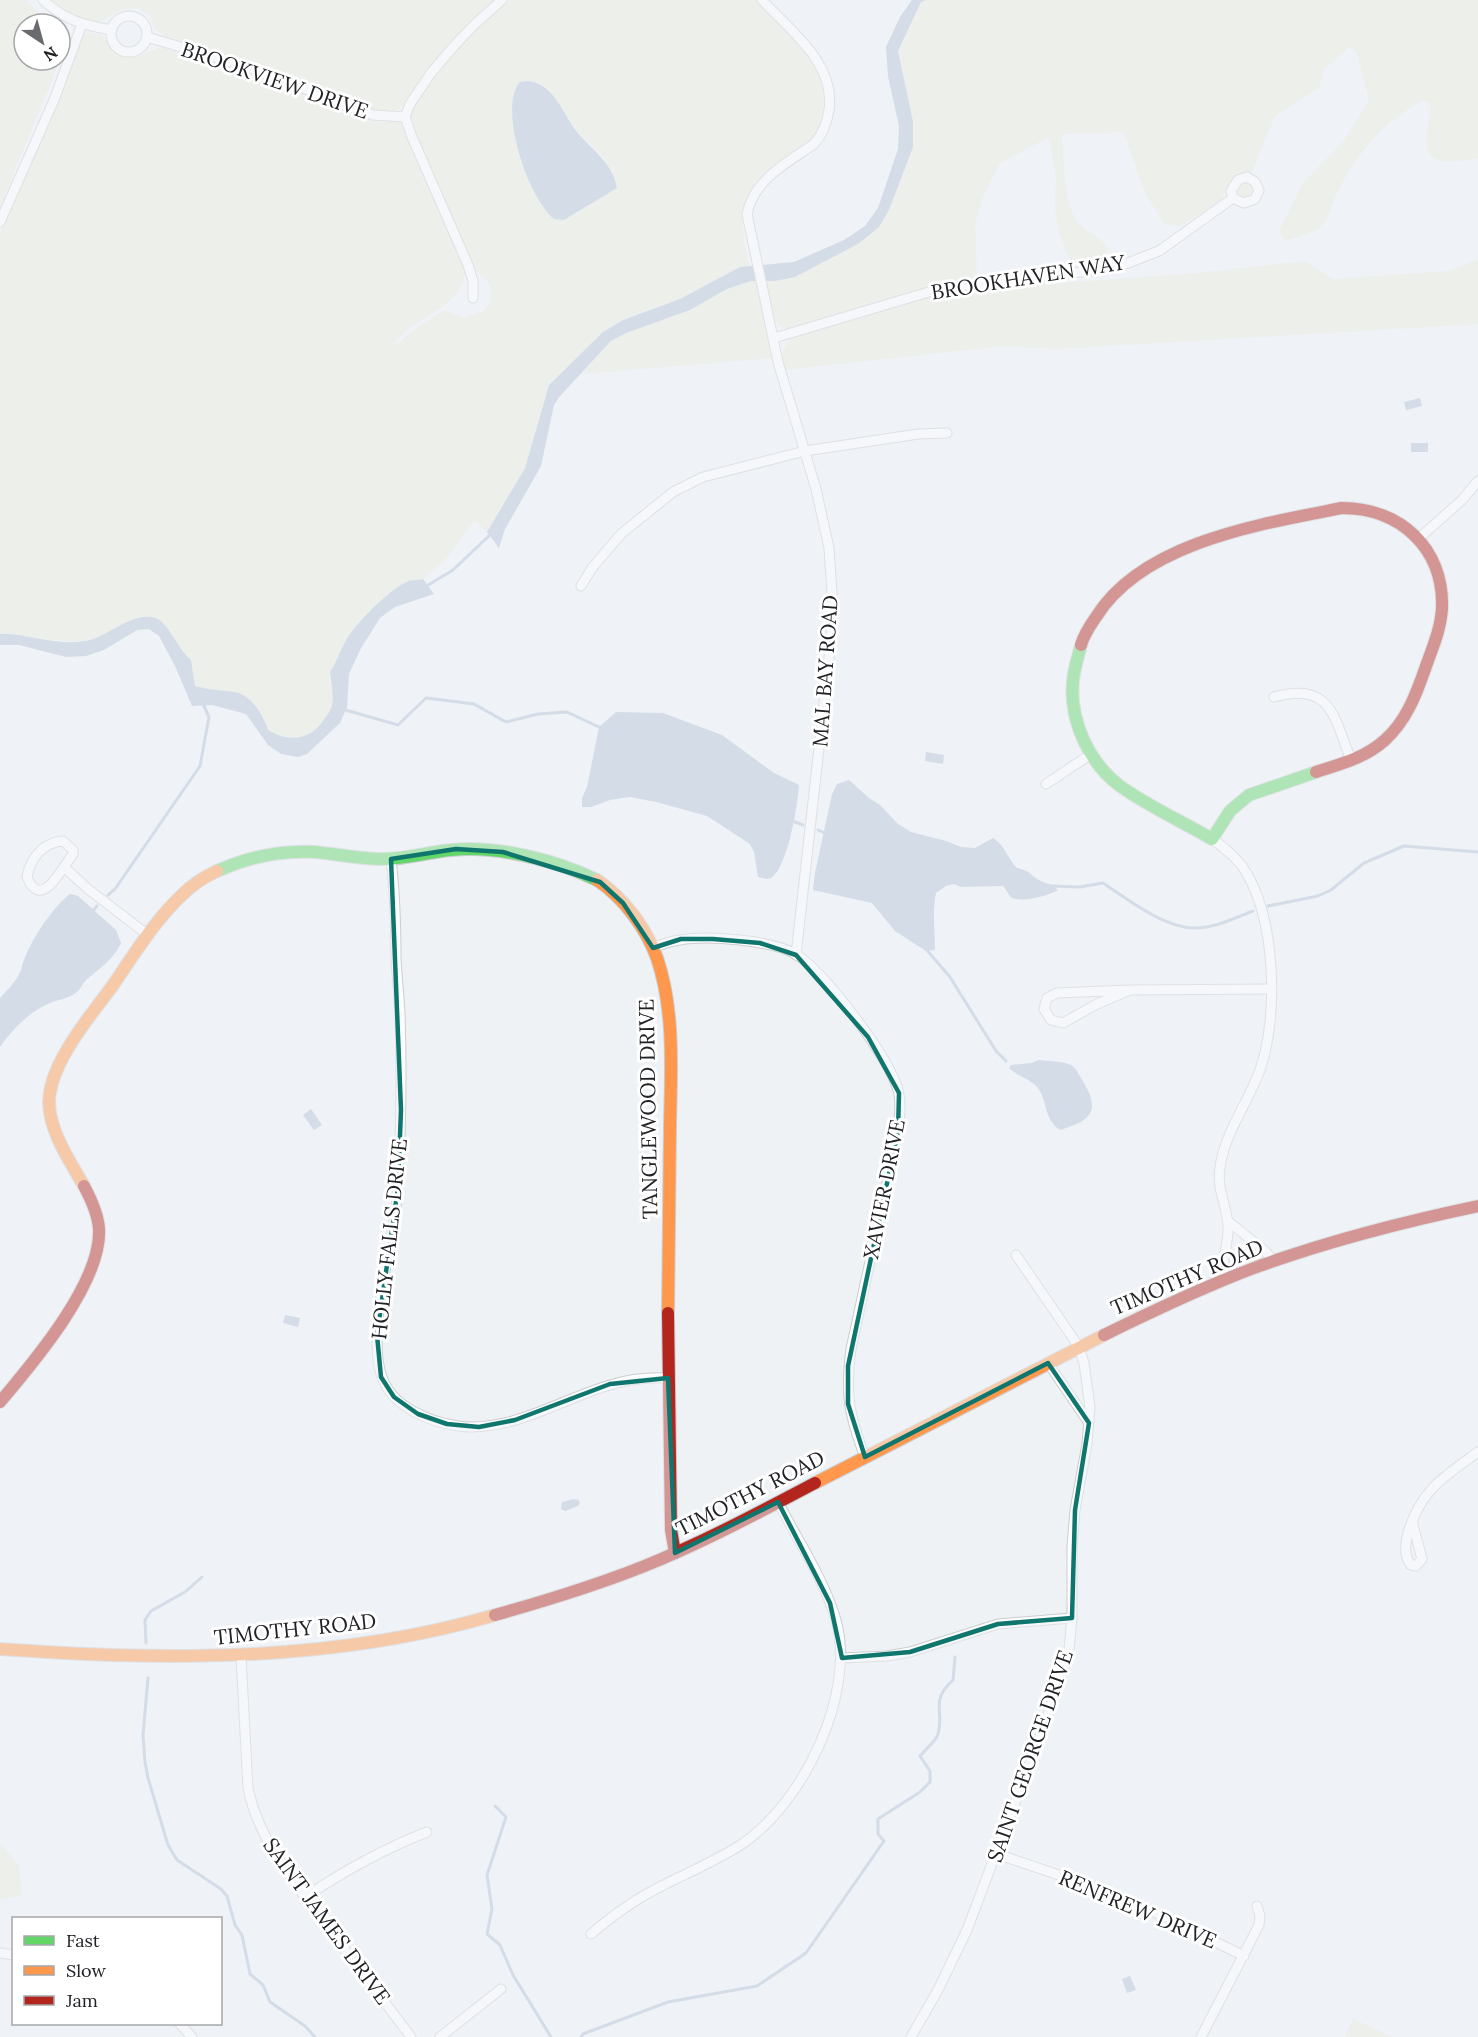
<svg xmlns="http://www.w3.org/2000/svg" width="1478" height="2037" font-family="Lora,serif">
<rect width="100%" height="100%" fill="#eff2f5"/>
<g fill="#eaeadd" fill-rule="evenodd">
<polygon points="0,0 26,0 50,24 24,24 24,60 60,60 0,207"/>
<path d="M50 0H494C475 15 457 33 442 52 432 63 406 105 397 110 384 117 362 104 349 100 320 89 292 77 263 67 232 55 198 47 166 37L155 29 150 15 137 8 120 10 98 23 70 15Z"/>
<path d="M510 0H755C784 27 841 71 824 116 821 124 817 134 810 140 791 156 763 168 751 190 737 214 743 242 750 266L740 267 680 299 622 320 603 332 549 384 525 468 487 532 475 520 445 560 423 579 409 581 369 612 359 623 345 641 336 663 330 672 329 679 333 694 332 708 318 728 306 737 296 738 280 737 268 730 264 718 237 692 211 691 195 686 191 660C175 647 172 625 152 617L112 630 96 638 77 642 0 634V233L68 76 83 33 102 35C124 65 129 60 160 47L241 69 379 122 399 121 404 124 415 159 461 258C463 264 466 271 465 276 457 311 413 316 395 343L398 344 415 329 444 310 464 318 483 311 488 306 491 295 490 284 475 270 413 131 410 118 412 105 452 55 488 18ZM527 81 538 82 547 89 577 131 605 159 615 180 617 188 570 217 542 206C526 174 511 143 513 107 514 102 513 94 516 89 518 85 523 83 527 81Z"/>
<path d="M926 0H1478V158C1418 170 1424 152 1431 104L1423 100C1381 124 1358 151 1336 195 1332 203 1330 218 1323 224 1314 233 1297 237 1285 241L1279 231 1303 183 1343 142 1369 100 1357 53 1349 47 1324 69 1319 88 1275 116 1251 174C1232 175 1227 182 1222 200L1180 226 1164 223 1144 191 1124 132 1062 134C1064 160 1062 203 1079 224 1087 234 1099 235 1108 248 1103 262 1093 266 1078 266L1067 255 1058 228 1055 208 1056 176 1049 137 1000 163 983 196 975 224 977 280 790 329 779 326 775 318 765 281 795 277 858 244 889 211 898 185 904 81 898 51 921 2Z"/>
<circle cx="1245" cy="191" r="7"/>
<path d="M1478 260V324L1055 349 1004 346 783 370C782 356 782 344 795 337L938 294 1004 287 1199 273 1306 261 1333 279 1448 271Z"/>
<polygon points="751,281 756,281 772,358 582,374 611,341 626,333 690,310 727,289"/>
<polygon points="0,1843 19,1866 22,1895 0,1900"/>
<polygon points="1353,2019 1392,2037 1345,2037"/>
</g>
<g fill="#b4c2d8">
<polygon points="912,0 926,0 921,2 898,51 913,122 913,147 889,210 879,227 858,244 795,277 775,281 751,281 727,289 690,310 626,333 611,341 560,396 554,405 541,466 505,529 499,548 487,532 525,468 549,385 603,332 623,320 680,299 740,267 794,262 844,240 865,226 878,208 898,149 899,126 888,76 886,47 900,17"/>
<path d="M527 81C553 82 563 114 577 132 592 150 613 163 617 188L564 220 554 219C529 200 497 108 520 82Z"/>
<polygon points="1420,398 1422,406 1406,410 1404,402"/>
<rect x="1411" y="443" width="17" height="9"/>
<path d="M423 579 434 594 395 607 380 618 361 648 349 674 347 707 340 723 307 754 298 757 281 754 268 745 246 714 212 705 192 706 175 666 159 636 149 629 137 630 104 650 86 656 66 657 19 645H0V634C32 633 65 650 96 638 113 631 133 614 152 617 168 619 177 649 191 660L195 686C208 690 220 690 234 692 251 694 263 715 268 730 288 742 309 741 323 721 326 716 331 711 332 705 334 694 331 683 330 672 337 662 339 653 345 642 354 625 390 588 409 581 413 580 419 580 423 579Z"/>
<path d="M616 712 663 713 722 735 774 773 799 785C798 803 788 868 771 878 767 880 763 878 758 877L754 852 750 844 707 816 656 802 630 797 610 800 591 807H582V798L587 787 599 727Z"/>
<polygon points="926,752 944,755 943,764 925,761"/>
<path d="M849 780 869 798 880 805 898 824 911 832 946 841 961 847 975 848 993 838C1005 845 1007 858 1017 868 1029 871 1028 872 1037 879 1044 884 1050 882 1058 890 1050 895 1020 904 1011 897 1008 894 1006 889 1003 886L961 887 954 884 946 886 936 893C932 912 935 931 935 950L926 951 895 931 872 903 813 890 815 873 832 794 837 784Z"/>
<path d="M70 894 78 896 116 930 121 943C113 960 100 968 86 980 83 983 81 988 78 991 70 999 58 999 48 1004 29 1012 12 1030 0 1047V998C7 990 16 982 20 972 24 966 20 970 23 963 30 941 52 908 70 894Z"/>
<path d="M1038 1060C1047 1061 1064 1061 1071 1065 1077 1069 1081 1078 1085 1085 1102 1114 1086 1122 1060 1130 1043 1119 1048 1100 1037 1087 1030 1079 1017 1076 1009 1068L1011 1065 1032 1063Z"/>
<polygon points="311,1109 322,1125 314,1130 303,1115"/>
<polygon points="285,1315 300,1318 298,1327 283,1323"/>
<polygon points="573,1499 579,1500 580,1504 576,1507 565,1511 561,1509 562,1502"/>
<polygon points="1130,1976 1136,1990 1127,1993 1122,1979"/>
</g>
<g fill="none" stroke-linecap="round" stroke-linejoin="round">
<g stroke="#b4c2d8" stroke-width="3">
<polyline points="425,587 453,570 492,533"/>
<polyline points="342,709 398,725 426,698 474,704 506,722 538,714 567,712 601,728"/>
<polyline points="790,820 803,825"/>
<polyline points="818,830 827,834"/>
<path d="M1050 886 1080 887 1103 883C1127 899 1164 928 1195 928 1215 928 1235 918 1253 911"/>
<polyline points="108,895 115,889 200,766 209,717 203,704"/>
<polyline points="1268,906 1318,896 1331,890 1364,863 1404,846 1478,852"/>
<polyline points="93,911 97,906"/>
<polyline points="925,948 950,977 996,1051 1006,1061"/>
<polyline points="146,1643 145,1620 151,1611 185,1592 202,1577"/>
<polyline points="148,1678 143,1735 145,1762 148,1778 168,1845 177,1860 221,1889 227,1896 235,1925 242,1935 250,1974 263,1985 270,2002 305,2026 315,2037"/>
<polyline points="495,1806 506,1817 487,1875 492,1909 487,1934 500,1945 513,1975 551,2037"/>
<path d="M581 2037 583 2034 668 2002 757 1986 806 1953 884 1841 878 1834V1819L920 1792 930 1782V1771L920 1756C925 1750 936 1741 938 1734 945 1710 929 1702 953 1680L955 1657"/>
</g>
<defs>
<g id="street">
<path d="M43 0C65 20 83 25 111 30"/>
<path d="M762 0C791 31 836 64 829 110 827 123 823 134 814 144 787 163 754 179 747 214L778 362 816 489 829 548 832 592 831 640 796 955"/>
<circle cx="129" cy="34" r="18"/>
<polyline points="147,37 248,67 373,115 405,117"/>
<polyline points="0,222 54,100 82,24"/>
<polyline points="473,298 473,281 468,265 412,137 405,117 410,104 431,73 454,46 475,24 502,0"/>
<polyline points="774,338 939,289 1115,268 1159,251 1233,198 1244,203 1255,199 1259,190 1255,182 1247,177 1238,180 1231,191 1233,198"/>
<polyline points="1418,539 1462,500 1478,481"/>
<polyline points="581,586 592,568 621,534 673,492 703,477 805,451 918,434 947,433"/>
<path d="M1274 697C1331 681 1334 717 1351 760"/>
<polyline points="1046,784 1091,754"/>
<path d="M1212 839C1223 847 1234 855 1242 866 1276 915 1279 1015 1260 1070 1248 1103 1225 1132 1220 1167 1216 1191 1229 1209 1228 1230 1228 1247 1220 1262 1225 1280"/>
<path d="M391 859C395 893 396 925 396 959 397 977 399 995 400 1013 402 1070 401 1128 398 1185 396 1238 365 1329 382 1377 392 1407 430 1422 458 1426 511 1433 561 1399 610 1385 629 1379 648 1377 668 1378"/>
<path d="M64 867C55 880 39 906 27 877 30 858 44 842 63 841L73 850V854L64 867 88 889 148 935"/>
<path d="M653 948C662 944 671 941 680 940 706 935 774 940 797 955 826 974 889 1057 898 1090 902 1104 899 1118 898 1132L851 1349C845 1394 849 1415 865 1457"/>
<polyline points="1130,990 1097,1004 1063,1023 1051,1020 1044,1009 1047,998 1057,993 1130,990 1272,989"/>
<polyline points="1228,1221 1266,1252 1273,1261"/>
<polyline points="1048,1363 1089,1423"/>
<path d="M1412 1521 1422 1559 1416 1566 1411 1565C1403 1555 1405 1542 1409 1530 1422 1489 1445 1476 1478 1452"/>
<path d="M241 1657 248 1788C259 1843 300 1890 333 1934 359 1968 385 2003 411 2037"/>
<polyline points="842,1658 887,1656 910,1652 998,1624 1072,1618"/>
<polyline points="997,1854 1106,1891 1146,1908 1244,1956"/>
<path d="M305 1897C344 1871 383 1849 427 1832"/>
<path d="M591 1934C611 1917 631 1902 654 1890 682 1875 712 1863 739 1846 802 1806 857 1694 836 1620 825 1581 797 1539 778 1502"/>
<polyline points="0,1953 14,1955"/>
<polyline points="180,2024 192,2037"/>
<polyline points="440,2037 501,1989"/>
<polyline points="911,2037 938,1990 967,1930 1048,1715 1069,1650 1072,1618 1072,1546 1075,1510 1087,1444 1090,1407 1084,1363 1079,1347 1016,1255"/>
<polyline points="1201,2037 1259,1925 1260,1916 1257,1906"/>
</g>
<g id="fast">
<path d="M1081 645C1078 657 1074 669 1073 681 1069 720 1089 763 1120 786 1146 805 1183 822 1212 839L1230 811 1249 795 1316 772"/>
<path d="M217 871C248 857 281 850 315 852 337 854 360 859 383 859 406 859 428 852 451 850 496 845 556 860 597 880"/>
</g>
<g id="slow">
<path d="M597 880C624 898 646 928 657 958 675 1011 671 1071 670 1126 669 1188 669 1251 668 1313"/>
<path d="M84 1186C70 1161 50 1133 49 1103 49 1091 53 1078 58 1067 71 1039 92 1013 111 988 133 956 154 921 183 894 193 884 204 877 217 871"/>
<polyline points="815,1483 1104,1335"/>
<path d="M0 1649C165 1661 335 1662 495 1615"/>
</g>
<g id="jam">
<path d="M1081 645C1084 634 1090 626 1096 617 1143 542 1261 524 1342 508"/>
<path d="M1316 772C1341 764 1365 758 1385 740 1406 721 1416 695 1425 669 1432 649 1441 629 1442 608 1444 548 1400 508 1342 508"/>
<polyline points="668,1313 671,1530 675,1553"/>
<path d="M1104 1335C1153 1311 1203 1287 1254 1268 1327 1241 1402 1222 1478 1206"/>
<path d="M0 1402C33 1363 102 1282 99 1229 98 1214 91 1199 84 1186"/>
<path d="M495 1615C545 1601 594 1586 642 1567 702 1543 758 1513 815 1483"/>
</g>
</defs>
<use href="#street" stroke="#cbcdcf" stroke-width="11"/>
<use href="#fast" stroke="#cbcdcf" stroke-width="14"/>
<use href="#slow" stroke="#cbcdcf" stroke-width="14"/>
<use href="#jam" stroke="#cbcdcf" stroke-width="14"/>
<use href="#street" stroke="#fdfdfe" stroke-width="9"/>
<use href="#fast" stroke="#63d668" stroke-width="12"/>
<use href="#slow" stroke="#ff974d" stroke-width="12"/>
<use href="#jam" stroke="#b3261e" stroke-width="12"/>
</g>
<path d="M0 0H1478V2037H0ZM456 849 503 852 600 882 623 903 653 948 681 939H713L760 943 796 955 868 1037 899 1093 898 1132 848 1366V1404L865 1457 1048 1363 1089 1423 1075 1510 1072 1618 998 1624 910 1652 842 1658 830 1603 778 1502 675 1553 668 1378 610 1384 515 1420 479 1427 447 1424 418 1414 394 1397 381 1377 377 1335 398 1188 401 1110 391 859Z" fill="#eff2f5" fill-opacity=".55" fill-rule="evenodd"/>
<path fill="none" stroke="#0f766e" stroke-width="4.5" stroke-linejoin="round" d="M456 849 503 852 600 882 623 903 653 948 681 939H713L760 943 796 955 868 1037 899 1093 898 1132 848 1366V1404L865 1457 1048 1363 1089 1423 1075 1510 1072 1618 998 1624 910 1652 842 1658 830 1603 778 1502 675 1553 668 1378 610 1384 515 1420 479 1427 447 1424 418 1414 394 1397 381 1377 377 1335 398 1188 401 1110 391 859Z"/>
<g text-anchor="middle" dominant-baseline="central" stroke-width="6" stroke-linejoin="round" paint-order="stroke">
<g font-size="21" fill="#212225" stroke="#fff">
<text transform="translate(275 80) rotate(19)">BROOKVIEW DRIVE</text>
<text transform="translate(1028 277) rotate(-9)">BROOKHAVEN WAY</text>
<text transform="translate(825 671) rotate(-86)">MAL BAY ROAD</text>
<text transform="translate(648 1109) rotate(-91)">TANGLEWOOD DRIVE</text>
<text transform="translate(884 1189) rotate(-79)">XAVIER DRIVE</text>
<text transform="translate(389 1239) rotate(-84)">HOLLY FALLS DRIVE</text>
<text transform="translate(1187 1277) rotate(-23)">TIMOTHY ROAD</text>
<text transform="translate(750 1493) rotate(-27)">TIMOTHY ROAD</text>
<text transform="translate(295 1629) rotate(-6)">TIMOTHY ROAD</text>
<text transform="translate(1030 1756) rotate(-71)">SAINT GEORGE DRIVE</text>
<text transform="translate(1138 1909) rotate(23)">RENFREW DRIVE</text>
<text transform="translate(327 1921) rotate(54)">SAINT JAMES DRIVE</text>
</g>
</g>
<rect x="12" y="1917" width="210" height="108" fill="#ffffff" stroke="#a6a7a8" stroke-width="1.5"/>
<rect x="24" y="1936" width="30" height="9" fill="#63d668" stroke="#a6a7a8" stroke-width="1.5"/>
<text x="66" y="1947" font-size="18" fill="#212225">Fast</text>
<rect x="24" y="1966" width="30" height="9" fill="#ff974d" stroke="#a6a7a8" stroke-width="1.5"/>
<text x="66" y="1977" font-size="18" fill="#212225">Slow</text>
<rect x="24" y="1996" width="30" height="9" fill="#b3261e" stroke="#a6a7a8" stroke-width="1.5"/>
<text x="66" y="2007" font-size="18" fill="#212225">Jam</text>
<g transform="translate(42 42) rotate(144)"><circle r="28" fill="#ffffff" stroke="#a6a7a8" stroke-width="1.5"/>
<path d="M0-4.5L10 22L0 15L-10 22Z" fill="#696b6e"/>
<text y="-9" font-size="16" font-weight="bold" text-anchor="middle" fill="#212225">N</text>
</g>
</svg>
